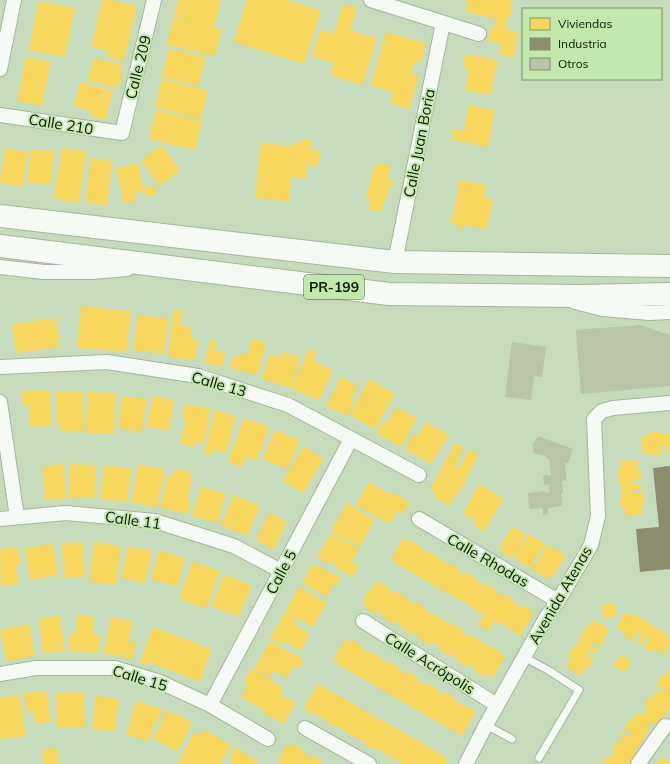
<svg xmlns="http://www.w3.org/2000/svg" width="670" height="764" font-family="Mulish,sans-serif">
<rect width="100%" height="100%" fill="#c6dbbb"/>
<g fill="#f6d55c">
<polygon points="102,0 110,0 137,6 124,61 107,56 108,51 91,47"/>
<polygon points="178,0 216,0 221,1 214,28 222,30 215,56 167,45 173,18 204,25 174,17"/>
<polygon points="247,0 287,0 321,11 304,64 234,42"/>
<polygon points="467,0 512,0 512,12 507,20 506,29 518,32 514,58 499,54 501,44 488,41 492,26 494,27 496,19 467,12"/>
<polygon points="39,1 75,8 65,57 29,50"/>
<polygon points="343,4 357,8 350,30 377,39 363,85 330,75 334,63 312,56 320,30 334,34"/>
<polygon points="386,32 426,43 421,62 415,61 411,73 419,75 410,109 390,103 393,92 371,86"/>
<polygon points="169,49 206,57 199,86 162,77"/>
<polygon points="465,54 498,60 491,95 465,90 469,69 463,68"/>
<polygon points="26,57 51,62 42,106 17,101"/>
<polygon points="94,58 121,64 122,73 118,88 88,81"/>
<polygon points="162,79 208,91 201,119 155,107"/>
<polygon points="80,82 113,91 106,120 90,116 92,111 74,106"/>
<polygon points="469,105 495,110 488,147 451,139 453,129 464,131"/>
<polygon points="156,110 202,121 195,150 149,139"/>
<polygon points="305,140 312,140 311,150 321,151 319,166 307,165 306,179 291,177 289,202 255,198 261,143 288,146"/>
<polygon points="162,145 180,171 159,186 141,160"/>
<polygon points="5,148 28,152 22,187 0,183"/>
<polygon points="62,148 87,151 79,203 54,199"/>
<polygon points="31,149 54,151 51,185 27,183"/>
<polygon points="91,158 113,161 107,206 85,202"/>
<polygon points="138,163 144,191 135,193 136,201 124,204 116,168"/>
<polygon points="375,163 391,166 388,179 394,181 393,186 390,185 387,198 385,198 382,212 368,209 370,200 366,198"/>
<polygon points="460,180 486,185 484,197 493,199 487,229 465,225 464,229 456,228 457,224 449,222 450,219 452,220"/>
<polygon points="155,185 157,194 146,197 144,187"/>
<polygon points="81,306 131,311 127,352 77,348"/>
<polygon points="174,310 183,311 181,326 192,327 191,339 198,340 196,360 168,357"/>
<polygon points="138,315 169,319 164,354 133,350"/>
<polygon points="56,318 60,347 16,353 12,324"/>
<polygon points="252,338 266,342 258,375 230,368 233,356 239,357 240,353 248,355"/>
<polygon points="210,340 217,341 215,351 225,353 222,367 205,363"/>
<polygon points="309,349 317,352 313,361 333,370 319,401 291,388"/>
<polygon points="282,352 300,357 291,388 262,379 269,355 280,358"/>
<polygon points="341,377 358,386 351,400 355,402 347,416 326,406"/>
<polygon points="369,379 395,394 375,429 350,415"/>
<polygon points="50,390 52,426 30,427 29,405 23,406 22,391"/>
<polygon points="83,391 84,431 61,432 61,426 57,426 56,392"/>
<polygon points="88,392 116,393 114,434 86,433"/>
<polygon points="122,396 147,399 142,432 118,428"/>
<polygon points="153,396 174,400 169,431 147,427"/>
<polygon points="185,404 211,409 204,443 197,441 195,447 180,444 186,418 182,417"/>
<polygon points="396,407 417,418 401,447 376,433 383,422 386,424"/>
<polygon points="215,410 236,416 226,453 213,450 211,456 204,454"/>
<polygon points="244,418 269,427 257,461 245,457 242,467 228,462"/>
<polygon points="426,422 449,435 431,464 405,449 413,434 418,436"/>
<polygon points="275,430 300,440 288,469 263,459"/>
<polygon points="661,432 661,434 670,433 670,453 666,454 666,445 661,446 662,455 654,456 654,454 650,455 650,453 643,454 641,437 647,436 648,433"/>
<polygon points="455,443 464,447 455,466 459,468 469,450 479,455 458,495 456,494 450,506 435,498 437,494 430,491"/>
<polygon points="304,446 324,459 303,493 283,481"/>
<polygon points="638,460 638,468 639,468 640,471 641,471 642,479 633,480 633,485 641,484 642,490 634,490 634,494 644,493 645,502 643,502 643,506 642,506 643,514 626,516 625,509 621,507 620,498 622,497 621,483 619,484 618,471 621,468 620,461"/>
<polygon points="64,464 66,499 45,500 43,466"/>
<polygon points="70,464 96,465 96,498 69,498"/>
<polygon points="139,464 165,470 157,508 131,502"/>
<polygon points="104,465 132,469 127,502 100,499"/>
<polygon points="176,468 192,472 190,480 192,481 188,499 191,502 188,514 160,508 168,475 174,476"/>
<polygon points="369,482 391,495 392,492 410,502 403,514 398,511 390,524 356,505"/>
<polygon points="479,484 504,499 484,532 473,525 477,518 473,516 471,519 463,514"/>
<polygon points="201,487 226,494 218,523 192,516"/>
<polygon points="234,495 260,506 247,536 221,525"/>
<polygon points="347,503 375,520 360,547 331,531"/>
<polygon points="269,513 287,522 274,549 256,540"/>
<polygon points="513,526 525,534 522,539 524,540 515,555 513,554 510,558 503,553 504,551 499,548"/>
<polygon points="331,533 359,549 352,562 359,566 353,577 334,566 335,564 330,561 328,564 317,558"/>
<polygon points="529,534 545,544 530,568 514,558"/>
<polygon points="403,538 409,542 410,540 423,548 422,550 427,553 428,551 441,559 440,560 447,563 447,562 460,569 459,572 464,575 466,572 479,580 477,583 483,586 484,583 497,590 496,593 502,596 503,593 511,598 511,599 516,602 515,604 520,607 521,605 534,612 529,621 530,621 520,636 503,624 502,625 495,621 489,631 478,625 484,615 469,606 470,605 451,596 452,595 432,585 433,584 428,581 427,582 409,570 409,571 395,563 395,562 391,559"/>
<polygon points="83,542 85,576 64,578 62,543"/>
<polygon points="94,542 121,546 116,585 89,582"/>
<polygon points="53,544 58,575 30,580 25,548"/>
<polygon points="547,545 566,555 553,577 550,575 548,579 532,570"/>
<polygon points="128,546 152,551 145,583 121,578"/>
<polygon points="18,547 21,565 16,566 19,584 1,586 0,549"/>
<polygon points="159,551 185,558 178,587 151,579"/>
<polygon points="193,561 220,571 206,609 179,599"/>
<polygon points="313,564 341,578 338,584 335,583 327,597 302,583"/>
<polygon points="225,574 252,586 238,617 211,606"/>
<polygon points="378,581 390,588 389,591 394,593 395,592 397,592 409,599 408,601 412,604 416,602 427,609 426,611 431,614 434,614 446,621 445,622 450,625 452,626 453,624 465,631 464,633 470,637 471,635 490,647 490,646 502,653 501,654 505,657 493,678 488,675 487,677 477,673 478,672 473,669 474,668 469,664 467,667 459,663 460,661 455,658 456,657 451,654 450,656 441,651 442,650 437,647 438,645 432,642 431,645 422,641 417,638 419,635 413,632 412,635 404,631 405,629 399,626 400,624 395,621 393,624 385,619 386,618 380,615 382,613 377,610 375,614 367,609 368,607 362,604 367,595 366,595 368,591 370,592 376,582 377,583"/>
<polygon points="299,587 327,603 313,627 285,612"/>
<polygon points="615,603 617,616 604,619 601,605"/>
<polygon points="625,612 630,615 634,614 666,633 667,637 670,638 670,644 664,655 657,650 656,652 653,650 652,652 644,648 649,639 646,638 641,645 637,642 641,634 637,632 632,641 624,637 626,635 623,633 623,632 616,628"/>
<polygon points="285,613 297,620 294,624 310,634 301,651 283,641 281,644 270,638"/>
<polygon points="77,615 94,617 93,635 100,635 99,653 69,651 70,633 76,633"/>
<polygon points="60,616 65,651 43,653 39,618"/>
<polygon points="111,617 133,621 129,641 136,642 133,659 104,653"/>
<polygon points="593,620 609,628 601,647 593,642 591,646 598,650 595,655 588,651 586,655 594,659 590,667 588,666 587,669 586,668 581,676 566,667 570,661 569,654 573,647 575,648 586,626 590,625"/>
<polygon points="29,624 35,656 7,661 0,630"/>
<polygon points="153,627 212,649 200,682 148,662 146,666 140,663"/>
<polygon points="345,639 349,642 352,640 360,644 359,645 364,649 364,650 369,653 370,651 383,659 382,660 388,664 389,661 401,670 400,671 406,675 408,671 416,676 415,677 420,680 419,682 425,685 426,683 432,686 432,685 439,691 439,692 443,695 445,692 453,696 452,698 458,701 457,703 462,706 463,704 476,712 462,736 337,664 338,663 333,660"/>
<polygon points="270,641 304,660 299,669 294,666 287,678 273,670 269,678 254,669"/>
<polygon points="621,654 632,661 625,673 613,666"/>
<polygon points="670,667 670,707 663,718 659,719 657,725 651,722 649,727 649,730 630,762 626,764 601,764 605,757 609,759 611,756 614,752 612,751 614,748 613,747 617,740 620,743 623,738 620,737 622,732 629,737 632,733 624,729 628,722 631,719 632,720 636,712 641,716 644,713 647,708 645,707 646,705 644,704 649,696 653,699 655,695 653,694 655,689 662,693 664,689 656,685 660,678 663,675 665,676"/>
<polygon points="251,669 283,687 281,695 296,703 284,724 262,712 263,710 241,697 248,684 244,681"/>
<polygon points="318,684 443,755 448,758 445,764 403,764 387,755 386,756 383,754 384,753 374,747 373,749 364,744 366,742 346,733 347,732 336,726 335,727 327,723 328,721 312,712 311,714 308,712 309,711 304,708"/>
<polygon points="47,691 51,722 35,724 33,711 26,712 24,693"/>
<polygon points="84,692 85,727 57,728 56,693"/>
<polygon points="20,695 26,736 0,739 0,698"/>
<polygon points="96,696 119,699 115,732 92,729"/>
<polygon points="136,701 162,709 158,722 155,721 149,741 126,735"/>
<polygon points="167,710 192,722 178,752 153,739"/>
<polygon points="204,730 231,745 220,764 177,764 195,732 201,735"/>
<polygon points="287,744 292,747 294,744 302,748 301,750 306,753 306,755 311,758 313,754 325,764 276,764"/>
<polygon points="235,747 259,762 258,764 230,764 232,761 228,759"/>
<polygon points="57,748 59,764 44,764 42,750"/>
<polygon points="661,757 669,762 670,760 670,764 657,764"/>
</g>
<polygon fill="#8c8c6e" points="670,466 670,569 640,572 636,529 659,527 653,468"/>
<g fill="#b8c3a7">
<polygon points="640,325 670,335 670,386 581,394 576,330"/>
<polygon points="512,342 546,347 542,377 534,376 531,400 505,397"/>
<polygon points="538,436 573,449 568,463 565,462 566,480 562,481 563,493 561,493 562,506 548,508 548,514 543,515 543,508 529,509 528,493 545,491 545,493 550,492 549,484 544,485 543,475 551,475 549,459 545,457 546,456 532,453 534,447 532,446"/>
</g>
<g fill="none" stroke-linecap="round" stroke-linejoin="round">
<defs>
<g id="service">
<polyline points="524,657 548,670 579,690 539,758"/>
<polyline points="486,725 512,739"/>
</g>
<g id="minor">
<polyline points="371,0 479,34"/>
<polyline points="0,69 14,0"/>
<polyline points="0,115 122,133 154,0"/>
<polyline points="395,262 443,23"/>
<polyline points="0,267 44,272 92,272 127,269"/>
<polyline points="575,302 603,309 649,313 670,312"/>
<polyline points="0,367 107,362 198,376 288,405 419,475"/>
<polyline points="0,402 17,517"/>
<polyline points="0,519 66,513 155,521 234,546 281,571"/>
<polyline points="419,519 558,601"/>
<polyline points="363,621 497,705"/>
<polyline points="0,674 36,668 115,668 160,682 210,705 268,739"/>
<polyline points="210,705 351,439"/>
<polyline points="305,728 369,764"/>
<polyline points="466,764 486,725 547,616 558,601 591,545 598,516 594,419 602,411 613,408 670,403"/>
<polyline points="638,764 665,726"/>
</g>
<g id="primary">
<polyline points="0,216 395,262 670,266"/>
<polyline points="0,246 389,294 582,296 670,294"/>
</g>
</defs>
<use href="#service" stroke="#a5b59d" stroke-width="9"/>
<use href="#minor" stroke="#a5b59d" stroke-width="16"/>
<use href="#primary" stroke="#a5b59d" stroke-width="24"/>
<use href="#service" stroke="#f6faf5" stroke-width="7"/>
<use href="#minor" stroke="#f6faf5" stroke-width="14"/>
<use href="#primary" stroke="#f6faf5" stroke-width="22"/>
</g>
<g text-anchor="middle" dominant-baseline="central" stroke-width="4" stroke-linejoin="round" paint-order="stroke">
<rect fill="#c3e8ae" stroke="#445838" stroke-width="1" x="304" y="275" width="60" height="24" rx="3"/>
<g font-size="14" font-weight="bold" fill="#0d1a05">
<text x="334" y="287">PR-199</text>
</g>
<g font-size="15" fill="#0d1a05" stroke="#c3e8ae">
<text transform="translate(138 67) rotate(-76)">Calle 209</text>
<text transform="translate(61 124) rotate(9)">Calle 210</text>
<text transform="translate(419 143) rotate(-79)">Calle Juan Boria</text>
<text transform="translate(219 384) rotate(16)">Calle 13</text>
<text transform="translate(133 520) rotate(8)">Calle 11</text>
<text transform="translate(488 560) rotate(30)">Calle Rhodas</text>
<text transform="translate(281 572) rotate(-62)">Calle 5</text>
<text transform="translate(560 595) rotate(-60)">Avenida Atenas</text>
<text transform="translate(430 663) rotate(32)">Calle Acrópolis</text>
<text transform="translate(140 678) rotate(17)">Calle 15</text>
</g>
</g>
<rect x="522" y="8" width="140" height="72" fill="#c3e8ae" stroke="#7a966a"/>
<rect x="530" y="18" width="20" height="12" fill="#f6d55c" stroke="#7a966a"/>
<text x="558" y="28" font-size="12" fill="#0d1a05">Viviendas</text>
<rect x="530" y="38" width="20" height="12" fill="#8c8c6e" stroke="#7a966a"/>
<text x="558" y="48" font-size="12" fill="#0d1a05">Industria</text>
<rect x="530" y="58" width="20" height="12" fill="#b8c3a7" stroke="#7a966a"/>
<text x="558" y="68" font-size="12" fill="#0d1a05">Otros</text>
</svg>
